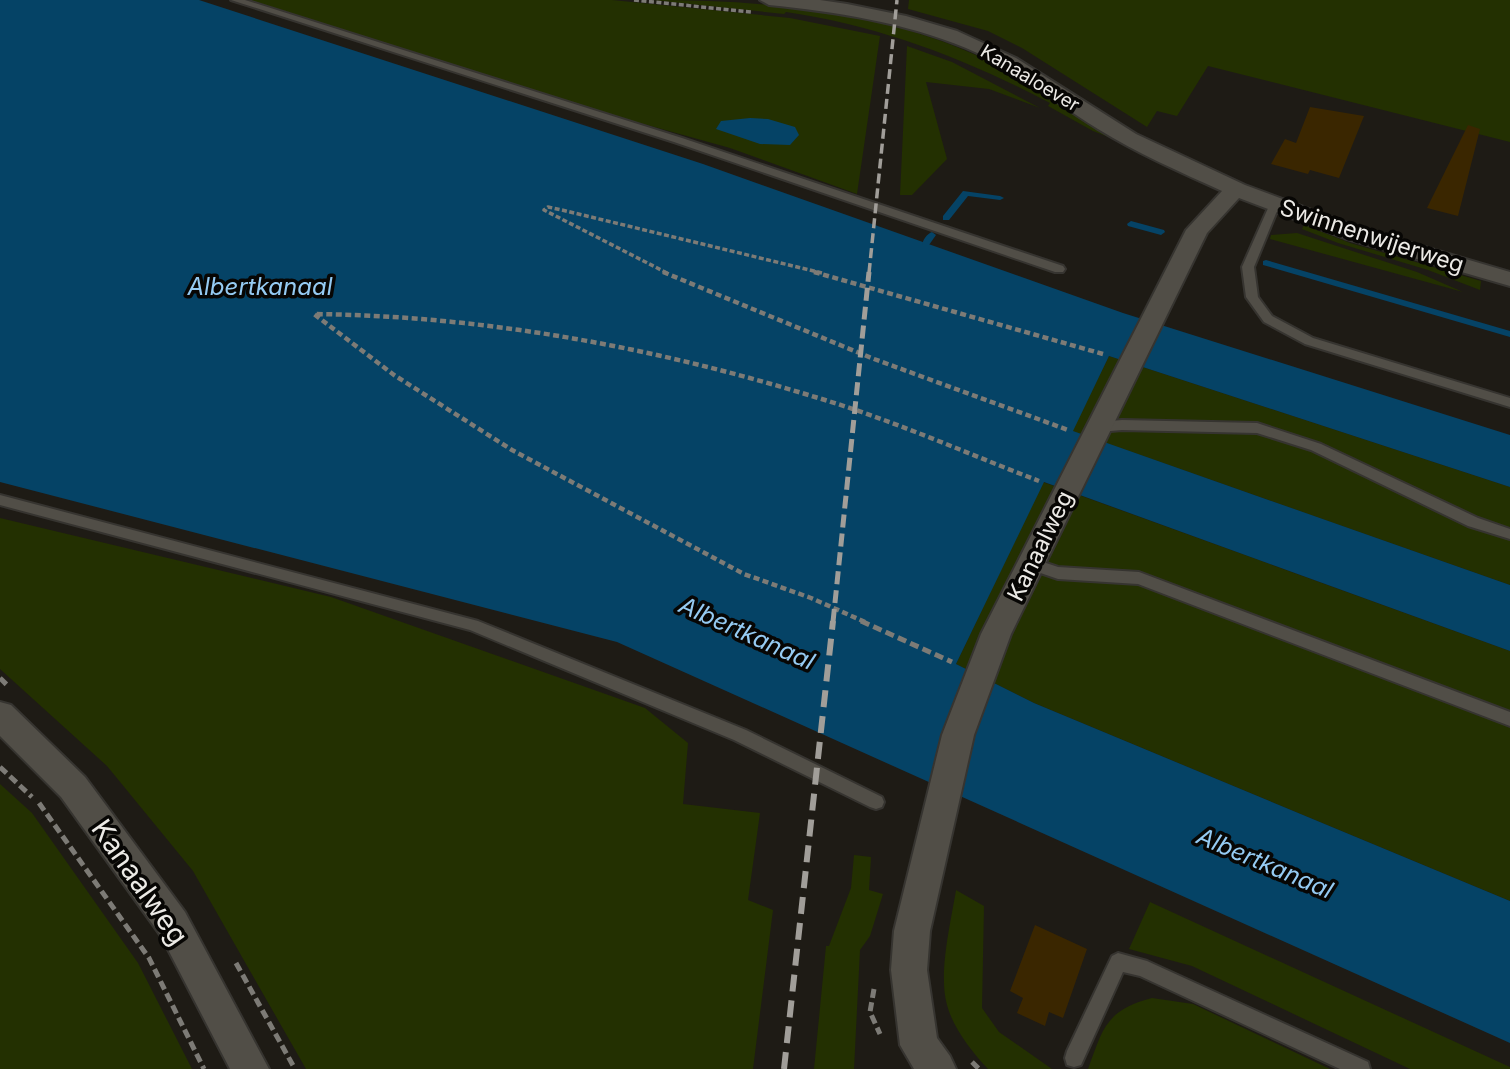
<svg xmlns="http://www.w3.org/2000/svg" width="1510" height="1069" font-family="Inter,sans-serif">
<rect width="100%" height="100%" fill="#1e1b15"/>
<g fill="#233001">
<polygon points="250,0 612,0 790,18 880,36 857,194 730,148 604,113"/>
<path d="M653 0C771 0 895 12 1001 67 1042 88 1080 116 1119 141L1093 131 1048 106 1050 103C966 59 881 26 786 12L784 14Z"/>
<polygon points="909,0 1510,0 1510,142 1208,66 1177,116 1157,111 1147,127 1022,48 988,31 908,9"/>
<polygon points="907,46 952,62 1040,108 989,89 926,82 947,159 912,195 900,195"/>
<polygon points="1304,225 1350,243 1481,281 1480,290 1428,270 1338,243 1302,229"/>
<polygon points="1297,233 1417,272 1463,292 1270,239 1271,235"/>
<polygon points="1109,356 1510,487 1510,585 1072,431"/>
<polygon points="1043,482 1510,651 1510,901 1034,703 956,664"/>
<polygon points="0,518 331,597 645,708 688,743 683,804 760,813 748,900 773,910 753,1069 306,1069 193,871 107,766 0,669"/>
<polygon points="0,784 32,813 138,963 192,1069 0,1069"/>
<polygon points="854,855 871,857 869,890 883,894 870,936 860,950 854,1069 814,1069 826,946 829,946 851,888"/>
<path d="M956 890 984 906 982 1008 999 1032 1052 1069H988C972 1052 953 1028 947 1005 938 973 951 922 956 890Z"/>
<polygon points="1150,902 1510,1067 1510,1069 1410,1069 1192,966 1129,949"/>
<path d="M1152 998 1193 1004 1330 1069H1088C1103 1028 1106 1010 1152 998Z"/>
</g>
<g fill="#054366">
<polygon points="0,0 199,0 703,164 1123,313 1510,435 1510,487 1109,356 1073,431 1510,585 1510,651 1044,482 956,664 1034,703 1510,901 1510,1043 617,642 0,482"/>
<polygon points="750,118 768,119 795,127 799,135 790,145 760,144 716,129 721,121"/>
</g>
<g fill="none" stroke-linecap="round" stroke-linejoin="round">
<g fill="#054366" fill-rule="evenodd">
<polygon points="963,191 1000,196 1004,198 1000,200 968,196 949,220 943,220 943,216"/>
<polygon points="1131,221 1164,230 1165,232 1161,235 1128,226 1127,224"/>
<path d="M932 232 936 235 929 245H923C921 241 928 233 932 232Z"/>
<polygon points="1266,260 1510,331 1510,337 1263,265 1263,261"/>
</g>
</g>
<g fill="#3a2600">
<polygon points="1310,107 1364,116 1339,178 1310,170 1308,174 1271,164 1285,139 1296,143"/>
<polygon points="1468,125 1480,129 1458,216 1427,208"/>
<polygon points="1035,925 1087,949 1063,1018 1049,1012 1045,1026 1017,1013 1023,998 1010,991"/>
</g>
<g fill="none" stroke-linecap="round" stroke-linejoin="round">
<defs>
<g id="lane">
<polygon points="231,0 245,0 682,138 1063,266 1065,269 1063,272 1055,272 674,142"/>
<polygon points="1274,203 1279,206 1254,267 1258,297 1272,316 1313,338 1510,398 1510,407 1305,344 1264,322 1246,297 1242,267 1269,206"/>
<polygon points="1122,420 1257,423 1321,444 1478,518 1510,529 1510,539 1468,526 1311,450 1257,433 1122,430 1099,432 1093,427 1099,422"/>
<polygon points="0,495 478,621 746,730 882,797 884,802 882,807 876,809 870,807 734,740 470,630 0,505"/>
<polygon points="1031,558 1058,567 1139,572 1510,712 1510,726 1138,584 1058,579 1026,568 1024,564 1026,560"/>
<polygon points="1118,953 1147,961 1368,1062 1370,1069 1340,1069 1140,976 1123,972 1081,1065 1074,1067 1067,1065 1065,1058 1067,1051 1112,956"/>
</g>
<g id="street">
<path d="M760 0H820L847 4 906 16 957 31 1016 58 1136 134 1245 185 1360 228 1510 272V286L1344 238 1239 198 1207 233 1011 634 974 735 930 931 927 970 937 1038 950 1056 956 1069H914L900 1045 891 970 894 931 942 735 981 634 1186 230 1222 191C1180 172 1137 153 1098 129 1054 102 1014 68 966 48 903 22 836 12 769 5Z"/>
<polygon points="0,702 11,705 85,777 185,912 269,1069 230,1069 161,936 61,797 0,736"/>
</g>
</defs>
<use href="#lane" stroke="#363430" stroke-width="4"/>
<use href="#street" stroke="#363430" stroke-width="4"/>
<g stroke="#7d7b76" stroke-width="3.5" stroke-dasharray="5 2.5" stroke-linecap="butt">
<polyline points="634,0 751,12"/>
<polyline points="667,273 544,210 548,207 562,210 822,273"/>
</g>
<g stroke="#7d7b76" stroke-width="4.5" stroke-dasharray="6 3.5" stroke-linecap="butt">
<polyline points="663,272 874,359 1068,430"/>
<polyline points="814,272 1103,354"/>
<path d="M865 622 811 598 744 574 512 450 394 375 314 314C484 316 653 347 815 397 890 419 966 453 1039 481"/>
</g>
<g stroke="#7d7b76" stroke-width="5" stroke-dasharray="9 4.5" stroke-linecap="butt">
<polyline points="861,621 952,662"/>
<polyline points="0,678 7,685"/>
<polyline points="0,767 32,797"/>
<polyline points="39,803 149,958 204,1069"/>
<polyline points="236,963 295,1069"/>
<polyline points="874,989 870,1012 880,1034"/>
<polyline points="972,1062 979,1069"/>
</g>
<use href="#lane" fill="#514e47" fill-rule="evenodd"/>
<use href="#street" fill="#514e47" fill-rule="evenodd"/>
<polyline stroke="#a19e99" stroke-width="3.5" stroke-dasharray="10 5" stroke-linecap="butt" points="869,273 897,0"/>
<polyline stroke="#a19e99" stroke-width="5" stroke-dasharray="13 6" stroke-linecap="butt" points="833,622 869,272"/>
<polyline stroke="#a19e99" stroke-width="6" stroke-dasharray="17 9" stroke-linecap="butt" points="784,1069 833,621"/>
</g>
<g text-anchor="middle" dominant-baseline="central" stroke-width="7" stroke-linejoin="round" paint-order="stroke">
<g font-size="19" fill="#eceae6" stroke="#070604">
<text transform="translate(1030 78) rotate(31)">Kanaaloever</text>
</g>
<g font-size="23" fill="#eceae6" stroke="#070604">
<text transform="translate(1372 236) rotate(18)">Swinnenwijerweg</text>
<text transform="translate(1040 546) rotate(-64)">Kanaalweg</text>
</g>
<g font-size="24" font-style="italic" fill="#95cbf3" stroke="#070604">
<text x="260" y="286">Albertkanaal</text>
<text transform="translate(747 633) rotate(24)">Albertkanaal</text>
<text transform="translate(1265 863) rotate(23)">Albertkanaal</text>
</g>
<g font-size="28" fill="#eceae6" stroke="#070604">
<text transform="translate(140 882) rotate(55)">Kanaalweg</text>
</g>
</g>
</svg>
